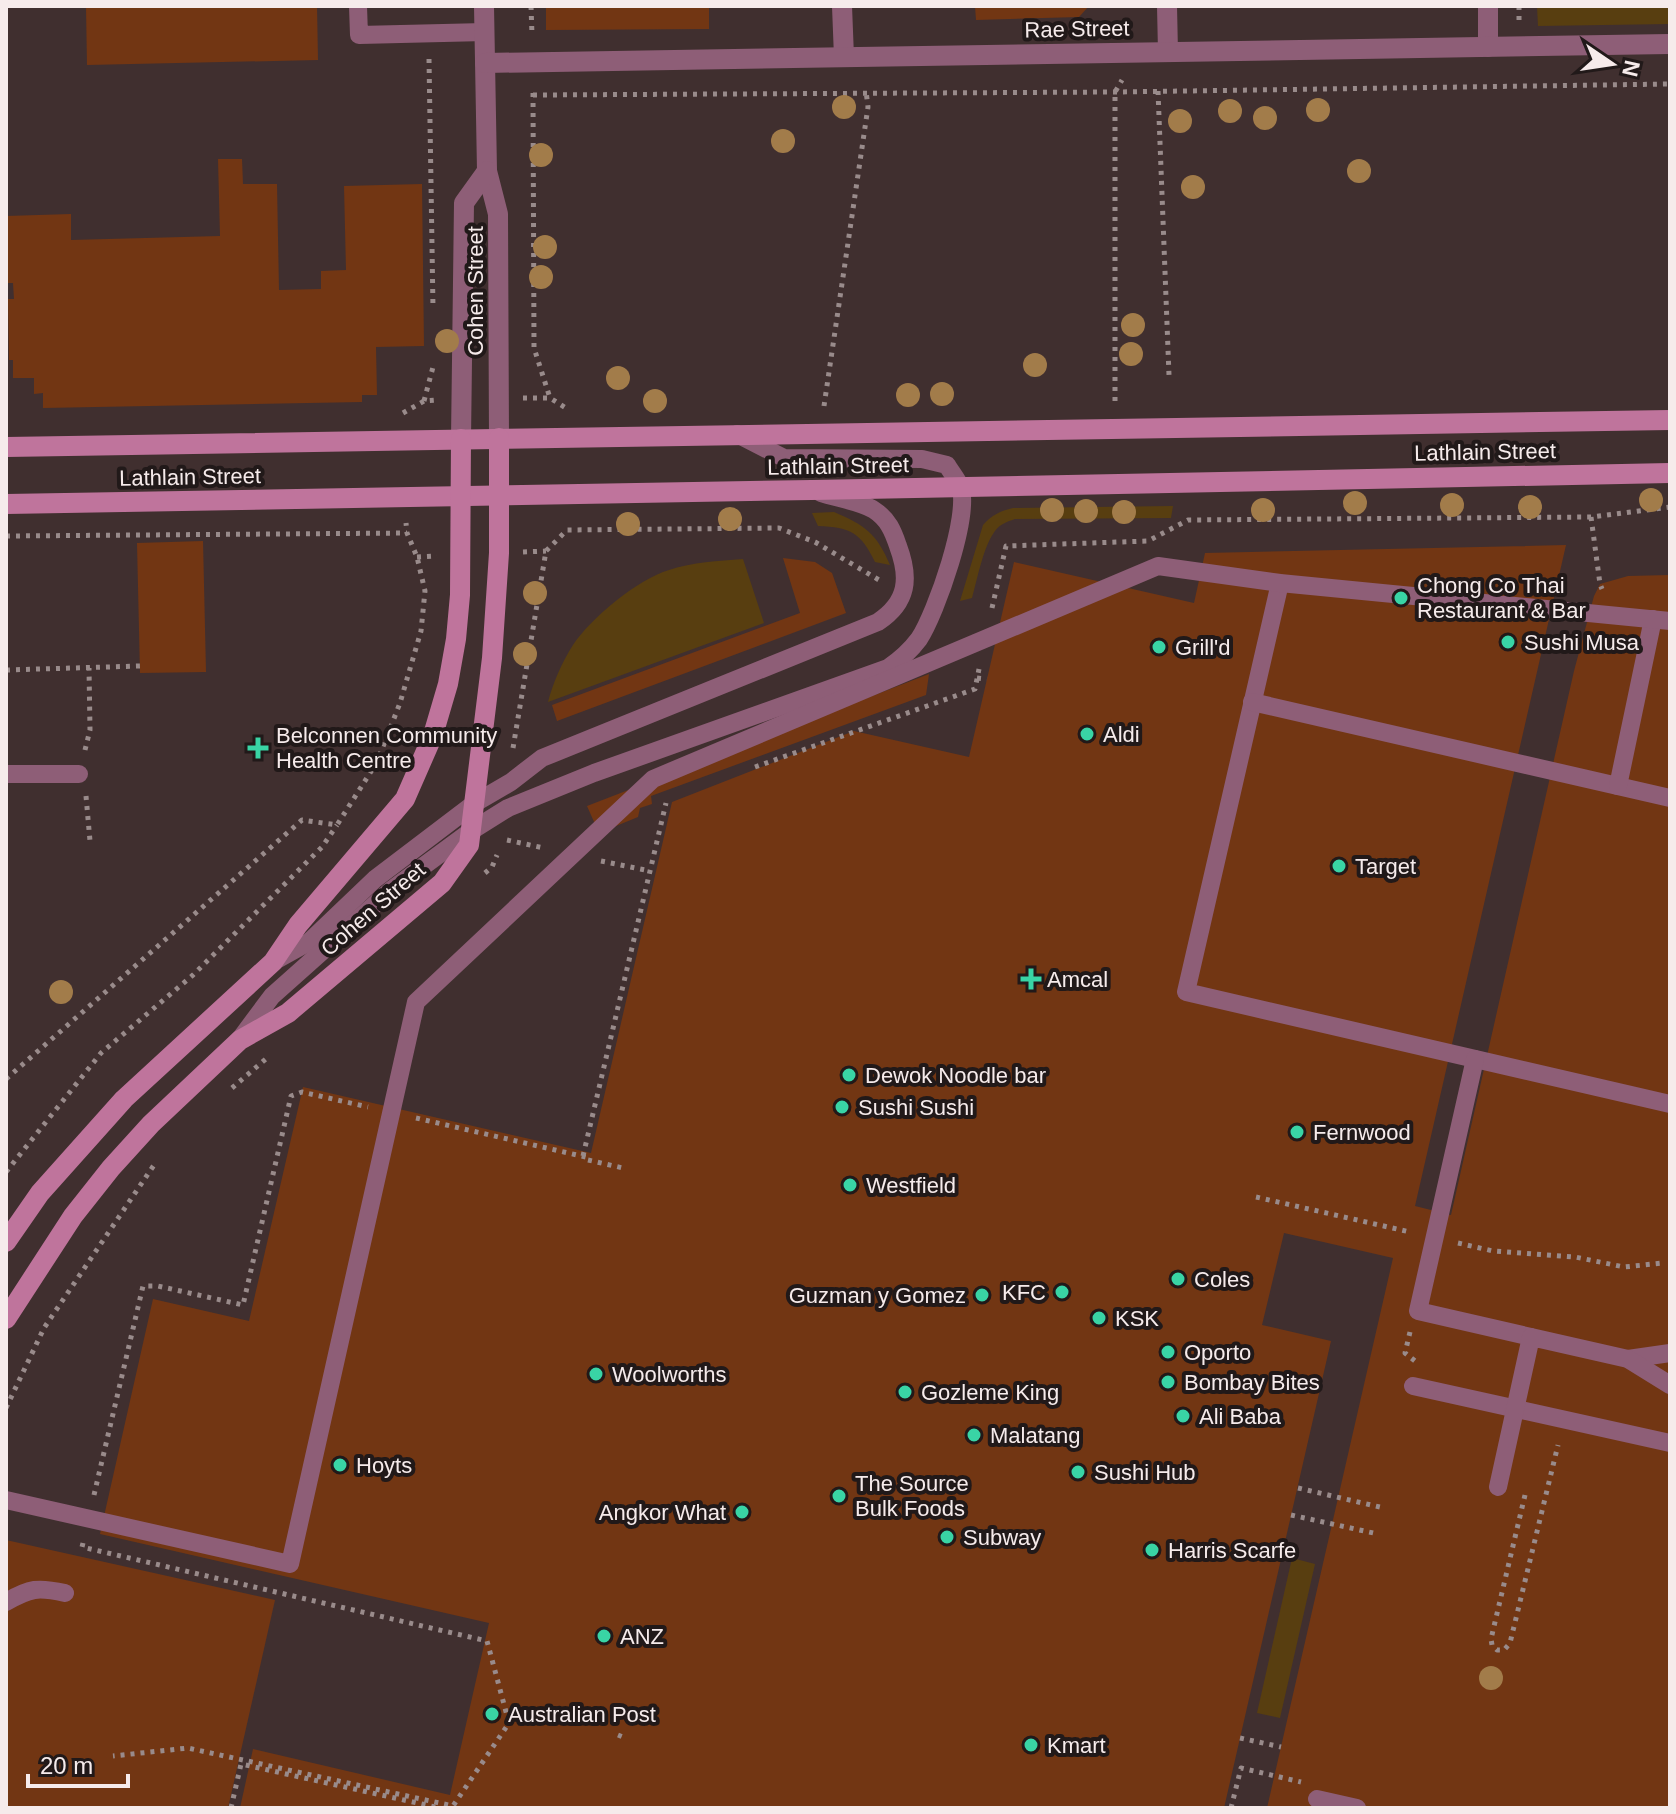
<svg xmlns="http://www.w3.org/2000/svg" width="1676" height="1814" font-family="Arial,sans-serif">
<rect width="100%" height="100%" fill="#402f2f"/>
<g fill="#583e10">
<polygon points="1537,6 1670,6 1670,24 1538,26"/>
<path d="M1173 506 1171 518 1015 519C1006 522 998 525 993 534 983 549 977 580 972 598L960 601 983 525C992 515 1000 511 1013 508Z"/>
<path d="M834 512C865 525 877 534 890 565L875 562C861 533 851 527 818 526L812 513Z"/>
<path d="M743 559 764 623 548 702C553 683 562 662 573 645 591 618 638 579 669 570 693 562 718 561 743 559Z"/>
<polygon points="1292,1558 1315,1564 1280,1718 1257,1713"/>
</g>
<g fill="#723613">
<polygon points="86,6 317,6 318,60 87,65"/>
<polygon points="546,6 709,6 709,29 546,30"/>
<polygon points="975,6 1089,6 1079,17 976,20"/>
<polygon points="218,159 242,159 243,184 277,184 279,290 321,289 321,271 346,270 344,186 422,184 424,346 376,347 377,395 362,395 362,402 43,408 43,393 34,394 34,378 13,378 13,360 9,360 8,299 14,299 13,283 7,283 6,216 71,214 71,240 220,236"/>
<polygon points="203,541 206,672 140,673 137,543"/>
<polygon points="1566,545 1415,1206 1451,1215 1574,671 1594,596 1600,584 1628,576 1670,575 1670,1808 1267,1808 1393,1258 1284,1233 1262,1325 1331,1341 1224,1808 240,1808 253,1749 450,1795 489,1623 100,1534 153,1299 249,1321 303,1087 591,1153 672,802 854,731 969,757 1014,562 1194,603 1205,553"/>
<polygon points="783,558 815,562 832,573 846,613 557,721 552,705 800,613"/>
<polygon points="929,674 926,695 651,796 652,804 640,808 638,817 599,833 587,806"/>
<polygon points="6,1540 275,1600 228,1808 6,1808"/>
</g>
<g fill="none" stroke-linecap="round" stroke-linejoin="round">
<g stroke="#998b8b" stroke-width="5" stroke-dasharray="4 6" stroke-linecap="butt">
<polyline points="531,6 532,35"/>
<polyline points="1519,6 1519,21"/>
<polyline points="429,59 433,309"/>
<polyline points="1158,91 1169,375"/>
<polyline points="533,93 534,348 550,398"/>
<polyline points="533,95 1115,92 1670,84"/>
<polyline points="523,398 550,398 569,410"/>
<polyline points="424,401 433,367"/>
<polyline points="1115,401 1115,92 1122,80"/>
<polyline points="824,406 868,107 866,91"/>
<polyline points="403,413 424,401 437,400"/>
<polyline points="1591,517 1600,584 1602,589"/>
<polyline points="6,536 407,533"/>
<polyline points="523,552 546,551"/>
<polyline points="417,557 437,556"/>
<polyline points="992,608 1006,546 1148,541 1188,520 1591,517 1670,507"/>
<polyline points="6,670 140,666"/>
<polyline points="977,678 987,679"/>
<polyline points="513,748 546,551 567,530 779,528 815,542 879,580"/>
<polyline points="85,750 90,730 89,668"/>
<polyline points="755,767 975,689 979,669"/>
<polyline points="86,796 90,841"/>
<polyline points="507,840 544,848"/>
<polyline points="601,861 650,871"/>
<polyline points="485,873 492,867 497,855"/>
<polyline points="6,1079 302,820 337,825 377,762 400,703 421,631 425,591 417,557 407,533 406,523"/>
<polyline points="232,1088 267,1058"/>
<polyline points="416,1118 590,1158"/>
<polyline points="583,1156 666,803"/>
<polyline points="588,1160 623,1168"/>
<polyline points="6,1172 101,1053 193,975 322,847 337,825"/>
<polyline points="1256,1197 1410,1232"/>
<polyline points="1458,1243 1493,1251 1575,1257 1624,1267 1663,1263"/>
<polyline points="1410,1332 1405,1353 1415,1361"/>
<polyline points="6,1408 44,1328 156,1162"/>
<polyline points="1298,1488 1384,1508"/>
<polyline points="94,1495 143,1286 158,1286 243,1305 291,1096 302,1092 368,1107"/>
<polyline points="1525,1495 1491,1639 1492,1645 1497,1650 1504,1650 1510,1643 1558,1445"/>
<polyline points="1291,1515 1378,1534"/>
<polyline points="83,1543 82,1547 487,1641 509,1723 453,1806 188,1748 113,1756"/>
<polyline points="618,1735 623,1737"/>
<polyline points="1240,1738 1281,1747"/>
<polyline points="231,1808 241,1764 440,1808"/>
<polyline points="1231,1808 1241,1768 1301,1782"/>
</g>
<g stroke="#8e5e77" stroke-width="18">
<polyline points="358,6 359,35 485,32"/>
<polyline points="1280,583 1186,992 1670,1104"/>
<polyline points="1252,702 1670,798"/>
<polyline points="6,774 79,774"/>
<polyline points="1618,786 1653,619"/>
<path d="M273 962 309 942 375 879 475 803 511 782 542 758 878 622C908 602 910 578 898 546 893 531 888 519 874 510 862 502 836 498 821 493"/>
<path d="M240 1039 272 996 391 890 471 831 508 808 594 773 888 668C900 660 910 651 919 639 936 613 971 514 960 486 957 479 951 472 947 465L922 459 784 458 737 434"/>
<polyline points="1475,1059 1418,1311 1531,1337"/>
<polyline points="1628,1359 1670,1353"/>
<polyline points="1413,1386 1670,1443"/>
<polyline points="1498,1487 1531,1337 1628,1359 1670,1385"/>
<polyline points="6,1500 290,1564 416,1002 653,779 1158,566 1280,583 1670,621"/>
<path d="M6 1602C30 1588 38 1587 65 1593"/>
<polyline points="1317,1799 1357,1808"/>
</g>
<g stroke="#8e5e77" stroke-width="20">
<polyline points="484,6 487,171 498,214 499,438"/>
<polyline points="842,6 844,57"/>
<polyline points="1167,6 1168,52"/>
<polyline points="1488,6 1488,47"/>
<polyline points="485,63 1670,44"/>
<polyline points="461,439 464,203 487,171"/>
</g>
<g stroke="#bf749c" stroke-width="20">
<polyline points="6,447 1670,420"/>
<polyline points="6,504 812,490 1670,473"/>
<polyline points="6,1242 40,1193 124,1099 273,962 298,925 405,799 433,735 448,684 456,639 460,595 461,439"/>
<polyline points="6,1319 73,1216 111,1168 151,1124 240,1040 288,1013 442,883 469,845 492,658 499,553 499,438"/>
</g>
</g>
<g fill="#a27c4a">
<circle cx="844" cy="107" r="12"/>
<circle cx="1318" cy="110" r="12"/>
<circle cx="1230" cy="111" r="12"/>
<circle cx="1265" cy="118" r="12"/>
<circle cx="1180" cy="121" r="12"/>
<circle cx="783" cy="141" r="12"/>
<circle cx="541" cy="155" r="12"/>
<circle cx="1359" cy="171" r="12"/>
<circle cx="1193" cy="187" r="12"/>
<circle cx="545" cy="247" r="12"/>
<circle cx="541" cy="277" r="12"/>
<circle cx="1133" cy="325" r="12"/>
<circle cx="447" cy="341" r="12"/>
<circle cx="1131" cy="354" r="12"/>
<circle cx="1035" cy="365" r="12"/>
<circle cx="618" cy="378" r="12"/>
<circle cx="942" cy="394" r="12"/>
<circle cx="908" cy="395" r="12"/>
<circle cx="655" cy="401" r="12"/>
<circle cx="1651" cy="500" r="12"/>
<circle cx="1355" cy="503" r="12"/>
<circle cx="1452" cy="505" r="12"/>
<circle cx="1530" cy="507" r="12"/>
<circle cx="1052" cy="510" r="12"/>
<circle cx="1263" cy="510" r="12"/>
<circle cx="1086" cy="511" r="12"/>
<circle cx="1124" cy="512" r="12"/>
<circle cx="730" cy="519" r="12"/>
<circle cx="628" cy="524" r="12"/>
<circle cx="535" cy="593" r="12"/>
<circle cx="525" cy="654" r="12"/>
<circle cx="61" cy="992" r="12"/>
<circle cx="1491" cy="1678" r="12"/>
</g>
<g fill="#39d4a5" stroke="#211919" stroke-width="3">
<circle cx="1401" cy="598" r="8"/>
<circle cx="1508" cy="642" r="8"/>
<circle cx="1159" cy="647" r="8"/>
<circle cx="1087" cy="734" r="8"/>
<path d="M254 736h8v8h8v8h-8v8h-8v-8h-8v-8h8z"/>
<circle cx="1339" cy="866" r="8"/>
<path d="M1027 967h8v8h8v8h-8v8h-8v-8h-8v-8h8z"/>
<circle cx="849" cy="1075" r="8"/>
<circle cx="842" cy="1107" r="8"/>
<circle cx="1297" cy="1132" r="8"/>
<circle cx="850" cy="1185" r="8"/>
<circle cx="1178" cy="1279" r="8"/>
<circle cx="1062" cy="1292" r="8"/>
<circle cx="982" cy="1295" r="8"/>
<circle cx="1099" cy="1318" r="8"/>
<circle cx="1168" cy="1352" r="8"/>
<circle cx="596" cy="1374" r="8"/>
<circle cx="1168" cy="1382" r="8"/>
<circle cx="905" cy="1392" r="8"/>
<circle cx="1183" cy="1416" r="8"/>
<circle cx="974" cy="1435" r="8"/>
<circle cx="340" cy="1465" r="8"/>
<circle cx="1078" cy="1472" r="8"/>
<circle cx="839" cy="1496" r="8"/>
<circle cx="742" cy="1512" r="8"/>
<circle cx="947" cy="1537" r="8"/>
<circle cx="1152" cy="1550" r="8"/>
<circle cx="604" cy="1636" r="8"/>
<circle cx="492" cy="1714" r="8"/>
<circle cx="1031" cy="1745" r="8"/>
</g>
<g text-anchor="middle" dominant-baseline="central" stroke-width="8" stroke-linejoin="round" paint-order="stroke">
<g font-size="22" fill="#f6ebeb" stroke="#211919">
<text transform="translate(1077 29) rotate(-1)">Rae Street</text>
<text transform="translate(475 291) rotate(-90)">Cohen Street</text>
<text transform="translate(1485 452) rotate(-1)">Lathlain Street</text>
<text transform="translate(838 466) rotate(-1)">Lathlain Street</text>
<text transform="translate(190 477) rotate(-1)">Lathlain Street</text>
<text transform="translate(373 909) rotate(-41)">Cohen Street</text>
</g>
<g font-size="22" fill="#f6ebeb" stroke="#211919" text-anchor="start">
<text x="1417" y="585">Chong Co Thai<tspan x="1417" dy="25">Restaurant &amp; Bar</tspan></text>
<text x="1524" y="642">Sushi Musa</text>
<text x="1175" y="647">Grill'd</text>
<text x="1103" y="734">Aldi</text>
<text x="276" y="735">Belconnen Community<tspan x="276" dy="25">Health Centre</tspan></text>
<text x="1355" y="866">Target</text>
<text x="1047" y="979">Amcal</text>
<text x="865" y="1075">Dewok Noodle bar</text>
<text x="858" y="1107">Sushi Sushi</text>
<text x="1313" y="1132">Fernwood</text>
<text x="866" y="1185">Westfield</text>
<text x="1194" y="1279">Coles</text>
<text x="1046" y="1292" text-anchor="end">KFC</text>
<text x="966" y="1295" text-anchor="end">Guzman y Gomez</text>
<text x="1115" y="1318">KSK</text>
<text x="1184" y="1352">Oporto</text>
<text x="612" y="1374">Woolworths</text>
<text x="1184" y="1382">Bombay Bites</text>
<text x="921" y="1392">Gozleme King</text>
<text x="1199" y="1416">Ali Baba</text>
<text x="990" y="1435">Malatang</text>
<text x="356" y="1465">Hoyts</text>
<text x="1094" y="1472">Sushi Hub</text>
<text x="855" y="1483">The Source<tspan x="855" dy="25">Bulk Foods</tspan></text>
<text x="726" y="1512" text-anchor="end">Angkor What</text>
<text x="963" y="1537">Subway</text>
<text x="1168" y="1550">Harris Scarfe</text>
<text x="620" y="1636">ANZ</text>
<text x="508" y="1714">Australian Post</text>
<text x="1047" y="1745">Kmart</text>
</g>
</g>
<rect width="1676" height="1814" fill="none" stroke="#f6ebeb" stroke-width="16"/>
<g transform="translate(1612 64) rotate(103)" stroke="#211919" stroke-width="6" paint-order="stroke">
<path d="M0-6L14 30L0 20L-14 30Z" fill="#f6ebeb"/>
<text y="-12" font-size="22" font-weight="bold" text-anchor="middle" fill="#f6ebeb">N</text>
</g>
<path d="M28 1774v12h100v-12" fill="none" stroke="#f6ebeb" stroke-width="4"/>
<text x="40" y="1774" font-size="24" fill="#f6ebeb" stroke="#211919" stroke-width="6" paint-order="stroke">20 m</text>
</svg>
